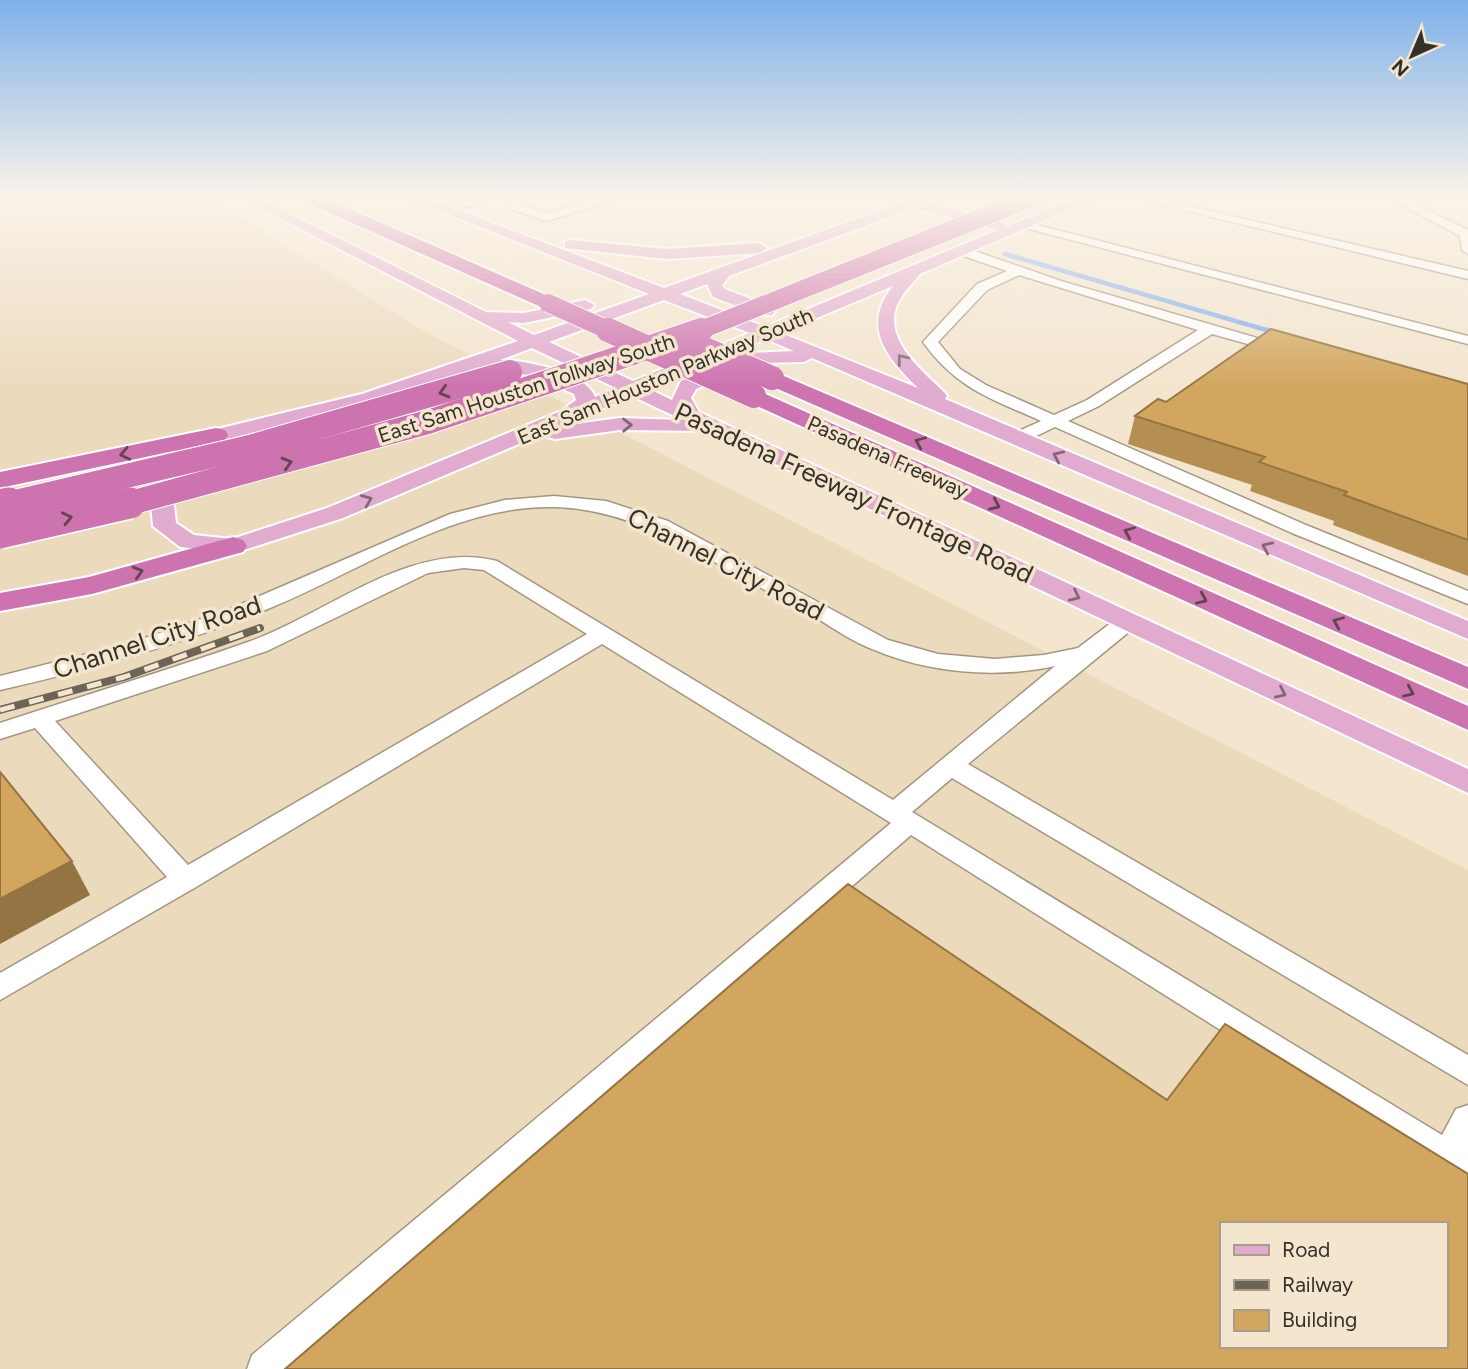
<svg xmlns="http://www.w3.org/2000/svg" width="1468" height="1369" font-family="Figtree,sans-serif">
<rect width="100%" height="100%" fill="#f3e5ce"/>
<path fill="#ecdabd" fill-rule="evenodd" d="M0 196H206L418 328 1468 870V1369H0ZM1221 1224H1445V1346H1221Z"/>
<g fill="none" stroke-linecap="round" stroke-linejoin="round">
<polyline stroke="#82aded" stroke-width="4.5" points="1005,254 1273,332"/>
<polyline stroke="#82aded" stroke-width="5" points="1267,330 1277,333"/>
<defs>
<g id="minor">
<polygon points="485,196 503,196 447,212 441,209"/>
<polygon points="520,196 534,196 521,205 547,213 610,196 628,196 547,221 507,208 507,204"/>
<polygon points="679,196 734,196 728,199 685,199"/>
<polygon points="1125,196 1145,196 1468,271 1468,279"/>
<polygon points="1385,196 1399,196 1468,230 1468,254 1462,250 1460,236"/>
<polygon points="1022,221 1468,336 1468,344 1022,227"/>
<path d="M958 248H966L1061 281 1285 346V352L1280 353 1212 334 1099 406 1068 421 1306 525 1468 591V604L1292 533 1055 427 1024 442H1012L1010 438 1012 434 1041 421C990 398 957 389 923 342L977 284 1007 271 958 254ZM1019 275 1198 330 1087 400 1054 415 986 385 960 369 938 342 987 290Z"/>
<path d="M554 496 606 501 668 521 888 640 938 654 995 659 1044 655 1078 648 1120 616H1136L1139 621 1136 626 968 764 1468 1055V1085L952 778 912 812 1442 1135 1456 1109 1468 1105V1186L911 835 295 1369H247L252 1355 891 823 602 644 196 887 0 1000V973L167 877 35 728 0 739V723C82 696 166 671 248 642 326 615 411 539 497 561L893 800 1055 666C997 679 927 673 872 649 853 642 835 629 818 619 781 599 745 579 709 559 660 532 613 509 556 507 454 504 361 571 270 608 183 644 92 669 0 690V676L127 644 225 611 450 514 505 500ZM464 568 484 570 587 634 188 865 55 721 267 651 428 573Z"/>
</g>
<g id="major">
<path d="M237 196H254L486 312 524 313 585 300 594 305 591 309 524 323 508 322 534 335 649 294 402 196H421L664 288 921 196H940L928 203 1004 223 1006 227 1081 196H1100L920 274C912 284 902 293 897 305 883 340 922 371 944 392L947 396 945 399 1468 621V639L812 358 804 362 759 363 696 389 691 398 699 412 1468 769V793L706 431 620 430 555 439 548 437 545 433 343 518 241 551 233 553 180 547 153 526 149 481 160 459 209 431 362 394 518 341ZM914 208 998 230 765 327 680 294 707 284 713 297 760 315H772L775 311 772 307 725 289 722 286 729 276ZM893 286C861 326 886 357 918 388L781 333ZM664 300 750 333 633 381 549 342ZM766 339 794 351 749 353 681 381 672 400 649 389ZM532 348 616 388 595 397C586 372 524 360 500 360ZM479 367 488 372 531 375 574 394 576 400 561 411 327 508 232 539 194 535 176 523 171 481 180 463 223 440 375 403ZM632 396 683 420 620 418 561 426Z"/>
<polygon points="570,240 667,249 759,243 767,248 759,253 667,259 565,248 565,242"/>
</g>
<g id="highway">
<polygon points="299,196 320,196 555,299 558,303 555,307 541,307 301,200"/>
<polygon points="772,371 1468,667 1468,689 764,383 761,378 764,373"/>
<polygon points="754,389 1468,706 1468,730 746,401 742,396 746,391"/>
<polygon points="216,428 225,430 228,435 225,440 0,488 0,472"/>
<polygon points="233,537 243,540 247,546 243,552 92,594 0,611 0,593 89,577"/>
</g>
</defs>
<use href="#minor" stroke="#a39681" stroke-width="3"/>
<use href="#major" stroke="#fff" stroke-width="4"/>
<use href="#highway" stroke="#fff" stroke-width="4"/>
<use href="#minor" fill="#fff" fill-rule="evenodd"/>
<use href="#major" fill="#e1abd0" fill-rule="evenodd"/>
<use href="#highway" fill="#cd73b0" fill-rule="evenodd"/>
<defs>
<polyline id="rail" points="0,710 124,677 260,628"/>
</defs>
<use href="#rail" stroke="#6c6457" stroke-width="8"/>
<use href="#rail" stroke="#f3e5ce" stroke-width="5" stroke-dasharray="15" stroke-linecap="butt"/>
<defs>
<g id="highway-bridge-far2">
<polyline points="548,303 612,332"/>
<polyline points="696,332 1036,196"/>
</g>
<g id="highway-bridge-far1">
<polyline points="608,330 754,396"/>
<polyline points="691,343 772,378"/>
<polyline points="2,505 246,448 510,372"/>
<polyline points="123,505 428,422 701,330"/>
</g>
<g id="highway-bridge">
<polyline points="0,505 9,503"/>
<polyline points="0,533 130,503"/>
</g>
</defs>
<use href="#highway-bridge-far2" stroke="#fff" stroke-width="20" stroke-linecap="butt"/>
<use href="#highway-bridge-far1" stroke="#fff" stroke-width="26" stroke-linecap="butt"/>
<use href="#highway-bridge" stroke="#fff" stroke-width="34" stroke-linecap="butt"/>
<use href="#highway-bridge-far2" stroke="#cd73b0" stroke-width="18"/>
<use href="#highway-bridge-far1" stroke="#cd73b0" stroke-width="24"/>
<use href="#highway-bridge" stroke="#cd73b0" stroke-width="31"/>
</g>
<polygon fill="#b58f51" points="1468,384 1468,576 1333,525 1334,521 1250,491 1252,485 1128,444 1135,416 1166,402"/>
<polygon fill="#937442" points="72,861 90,895 0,944 0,899"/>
<g fill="#d2a65e" stroke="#937442" stroke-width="2" fill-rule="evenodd">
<polygon points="1271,329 1468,384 1468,540 1344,495 1347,492 1259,462 1265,457 1135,416 1158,399 1166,402"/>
<polygon points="0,772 72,861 0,899"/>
<path d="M848 884 1167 1100 1225 1024 1468 1174V1369H285ZM1221 1224H1445V1346H1221Z"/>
</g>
<defs><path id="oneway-chevron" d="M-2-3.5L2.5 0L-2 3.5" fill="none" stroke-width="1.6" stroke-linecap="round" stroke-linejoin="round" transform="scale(1.75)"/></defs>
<g stroke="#836874">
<use href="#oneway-chevron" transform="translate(902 359) rotate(-128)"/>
<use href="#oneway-chevron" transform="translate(627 425) rotate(-1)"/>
<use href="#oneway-chevron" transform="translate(1058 456) rotate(-156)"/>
<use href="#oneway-chevron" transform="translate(367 500) rotate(-22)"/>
<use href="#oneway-chevron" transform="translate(1267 547) rotate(-156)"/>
<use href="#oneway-chevron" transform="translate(1075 596) rotate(25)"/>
<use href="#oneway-chevron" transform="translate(1281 693) rotate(25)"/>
</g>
<g stroke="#634551">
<use href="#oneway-chevron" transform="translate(444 392) rotate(164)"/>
<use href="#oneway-chevron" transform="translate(920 442) rotate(-157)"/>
<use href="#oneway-chevron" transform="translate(125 454) rotate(168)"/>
<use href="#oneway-chevron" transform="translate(287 463) rotate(-16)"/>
<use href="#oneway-chevron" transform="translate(995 505) rotate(24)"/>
<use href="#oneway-chevron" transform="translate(67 518) rotate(-13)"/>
<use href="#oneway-chevron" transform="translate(1129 532) rotate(-157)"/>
<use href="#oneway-chevron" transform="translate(138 572) rotate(-16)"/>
<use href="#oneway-chevron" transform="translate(1202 599) rotate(24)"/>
<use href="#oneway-chevron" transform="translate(1338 622) rotate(-157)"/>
<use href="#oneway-chevron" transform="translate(1409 692) rotate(24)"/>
</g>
<linearGradient id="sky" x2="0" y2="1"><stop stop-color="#7fb1ea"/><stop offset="0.51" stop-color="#faf3e9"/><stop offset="1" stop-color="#faf3e9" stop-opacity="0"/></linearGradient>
<rect width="1468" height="387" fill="url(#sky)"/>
<g text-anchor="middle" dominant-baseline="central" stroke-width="7" stroke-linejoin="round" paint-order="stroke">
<g font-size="21" fill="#363128" stroke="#f3e5ce">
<text transform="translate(665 376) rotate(-23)">East Sam Houston Parkway South</text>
<text transform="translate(526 388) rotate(-18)">East Sam Houston Tollway South</text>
<text transform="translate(888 457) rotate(24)">Pasadena Freeway</text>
</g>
<g font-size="26" fill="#363128" stroke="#f3e5ce">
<text transform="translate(854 493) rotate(25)">Pasadena Freeway Frontage Road</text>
<text transform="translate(726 564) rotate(27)">Channel City Road</text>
<text transform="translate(157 637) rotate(-18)">Channel City Road</text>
</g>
</g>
<rect x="1220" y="1222" width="228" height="126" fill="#f3e5ce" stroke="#a79d8c" stroke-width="2"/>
<rect x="1234" y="1245" width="35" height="10" fill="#e1abd0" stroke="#a79d8c" stroke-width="2"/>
<text x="1282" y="1257" font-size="21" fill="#363128">Road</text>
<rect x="1234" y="1280" width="35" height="10" fill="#6c6457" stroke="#a79d8c" stroke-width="2"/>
<text x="1282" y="1292" font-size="21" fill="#363128">Railway</text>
<rect x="1234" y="1310" width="35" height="21" fill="#d2a65e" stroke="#a79d8c" stroke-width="2"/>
<text x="1282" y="1327" font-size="21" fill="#363128">Building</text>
<g transform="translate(1412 56) rotate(224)" stroke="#f3e5ce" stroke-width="5" paint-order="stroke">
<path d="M0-5L12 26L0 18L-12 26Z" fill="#363128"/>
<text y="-10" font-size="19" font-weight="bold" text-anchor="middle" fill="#363128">N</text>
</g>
</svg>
